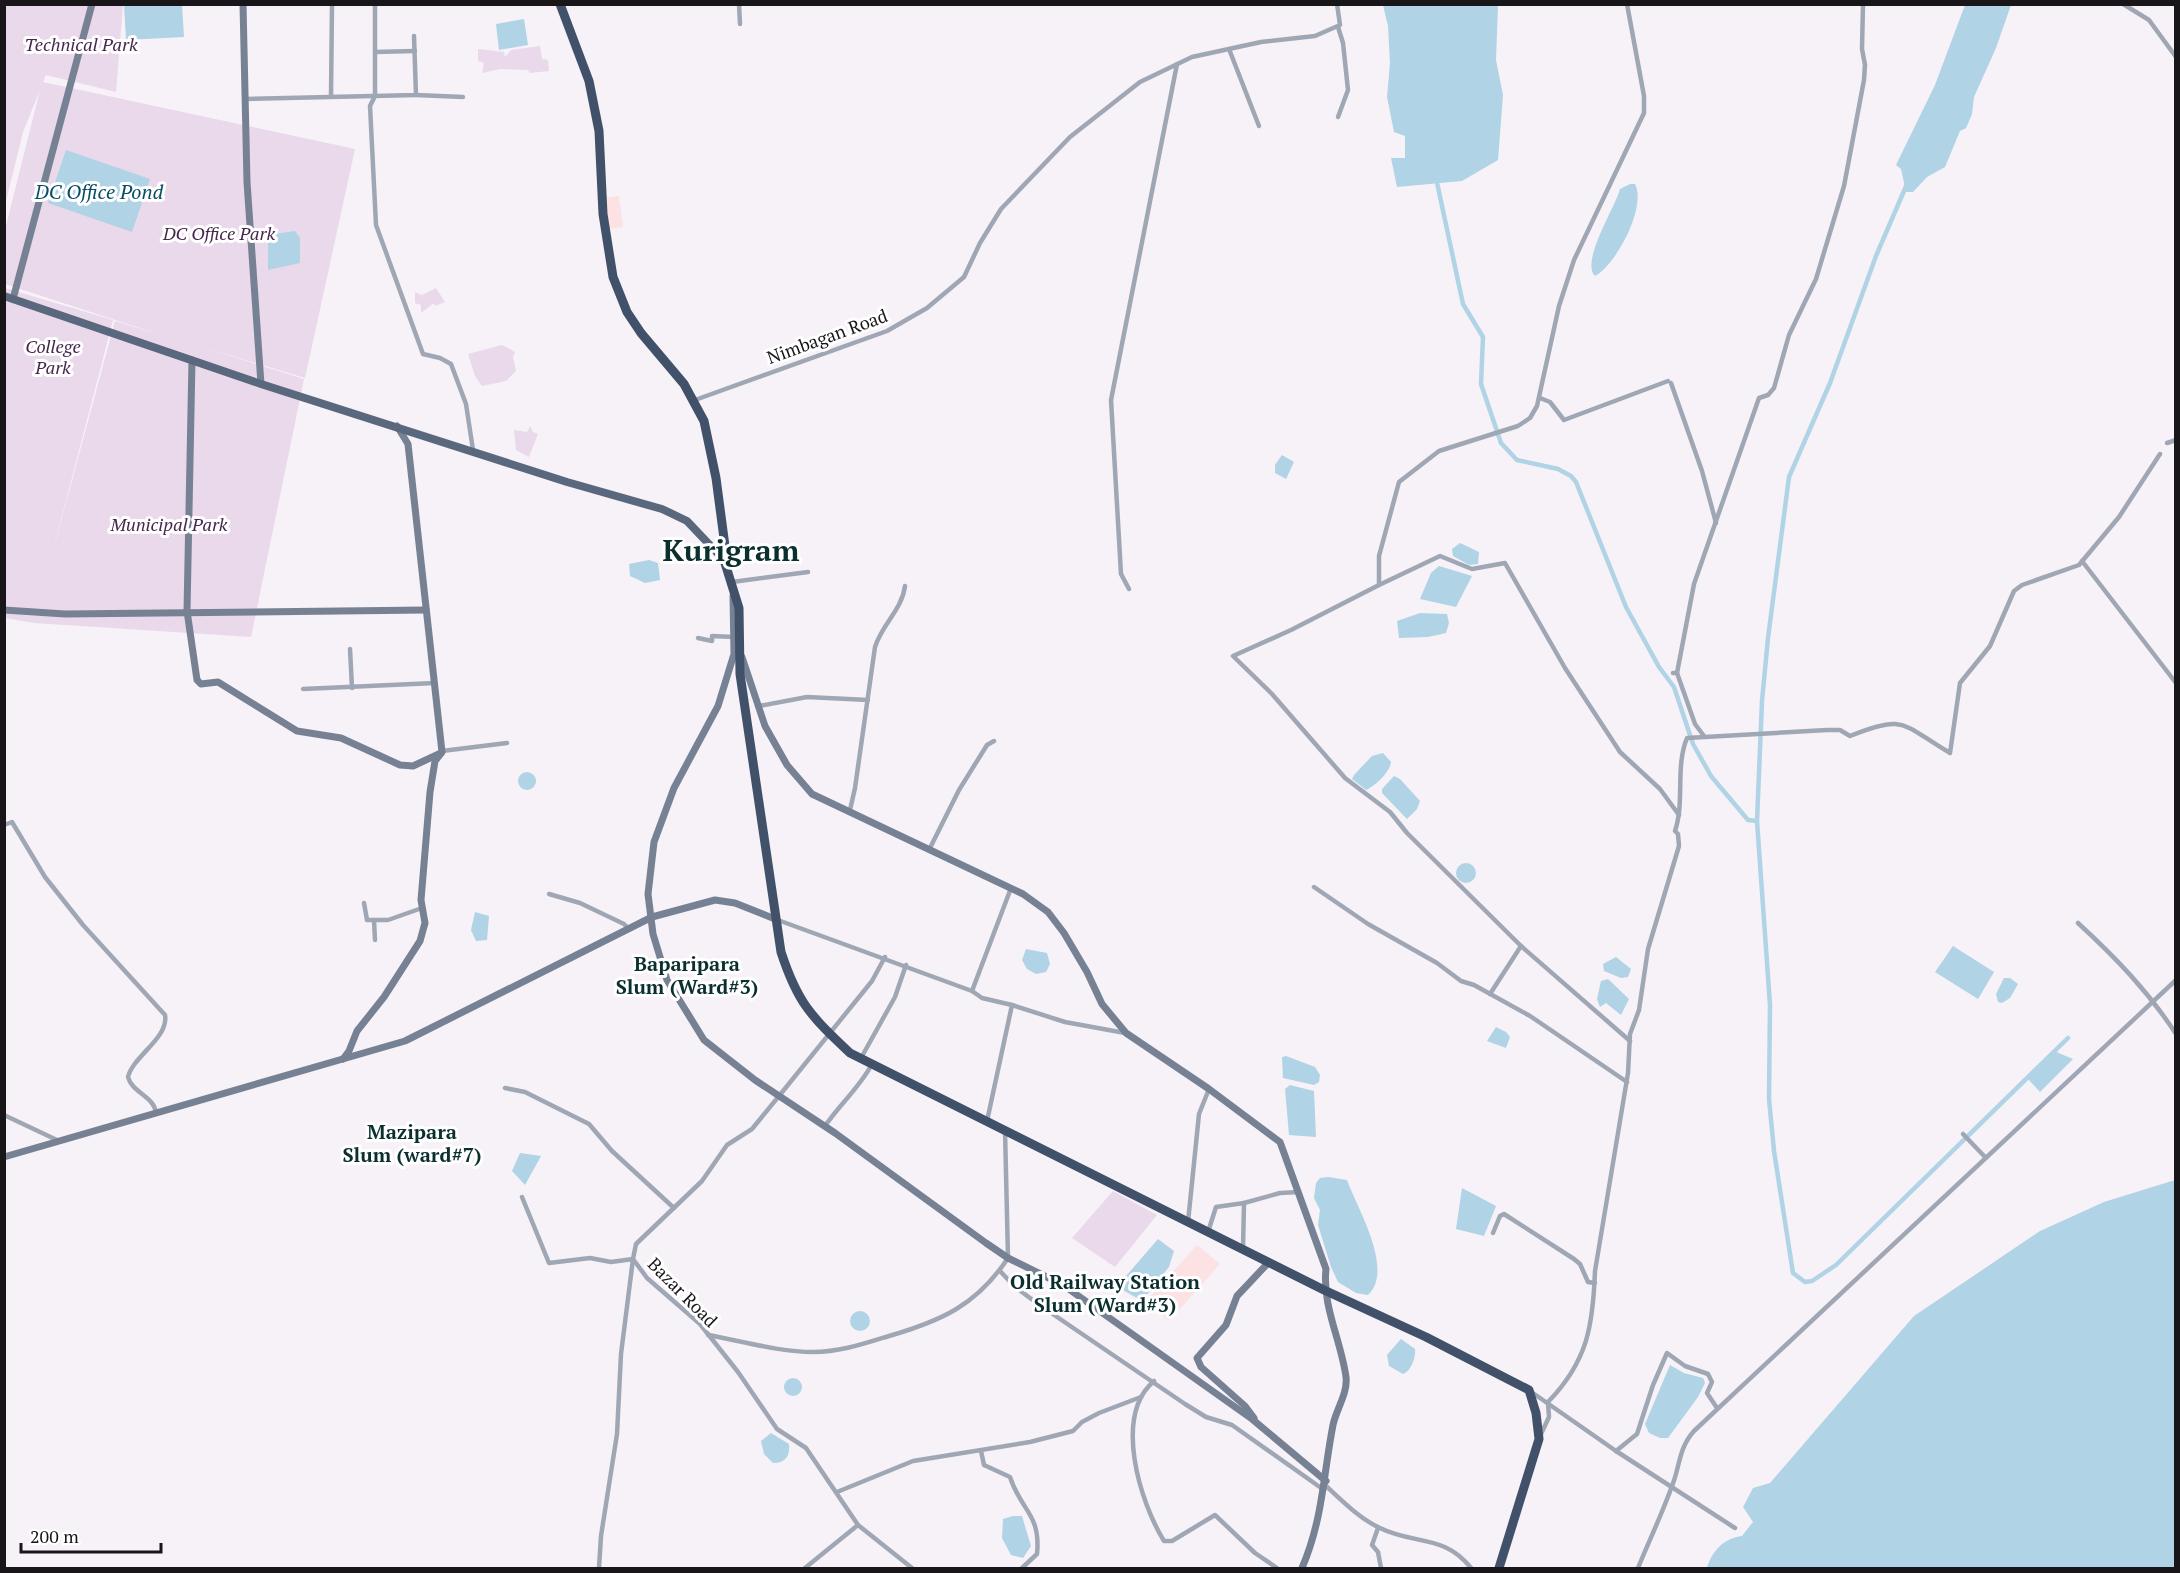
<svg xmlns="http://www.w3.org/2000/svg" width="2180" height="1573" font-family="'PT Serif',serif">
<rect width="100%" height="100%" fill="#f7f1f8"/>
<g fill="#fde2e3">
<polygon points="619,196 623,227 609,229 604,198"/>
<polygon points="1197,1245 1220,1264 1169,1321 1146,1301"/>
</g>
<g fill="#e9d9eb">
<polygon points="4,5 123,5 116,92 46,75 43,82 355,149 305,378 196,345 304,379 251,637 34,623 5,618 5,288 113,320 50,562 115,321 161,335 5,284 5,230 40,90 23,132 5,205"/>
<polygon points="540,46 542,59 548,60 549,71 530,73 528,70 500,69 482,73 484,63 478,61 478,49 504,52 505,57 511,50"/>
<polygon points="436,288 445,302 435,306 434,303 421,313 421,305 415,303 415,292 422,295"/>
<polygon points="502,345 515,352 513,357 516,371 506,381 482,386 475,376 468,354"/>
<polygon points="530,426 533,432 538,434 529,457 516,450 514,430 527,432"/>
<polygon points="1113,1191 1157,1215 1115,1267 1072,1238"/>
</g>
<g fill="#b0d3e6">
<polygon points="124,5 182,5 184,37 126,40"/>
<polygon points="1383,5 1498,5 1496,60 1503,95 1498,160 1462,181 1397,187 1391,158 1405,158 1405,136 1394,132 1387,97 1390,63 1388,26"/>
<polygon points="1965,5 2011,5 1996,48 1974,97 1972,114 1966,128 1960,131 1945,167 1927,177 1913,192 1906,192 1901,169 1896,165 1935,85"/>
<polygon points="524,19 528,45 499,50 496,24"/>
<polygon points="66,150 150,179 132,232 48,203"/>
<path d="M1630 184H1635C1647 207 1616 265 1595 276 1580 262 1616 206 1620 189Z"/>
<polygon points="295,231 300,238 300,263 268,270 268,235"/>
<polygon points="1282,455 1294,462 1286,479 1275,473 1275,465"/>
<polygon points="1460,543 1479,552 1478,564 1469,565 1453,556 1452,549"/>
<polygon points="649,560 658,563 660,580 645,583 630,576 629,564"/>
<polygon points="1439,566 1472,576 1456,607 1420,599 1431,573"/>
<polygon points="1420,613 1447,614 1449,623 1446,633 1428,637 1399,638 1397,621"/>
<path d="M1383 753 1391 762C1390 772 1375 786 1366 790L1352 779 1354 775 1372 756Z"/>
<circle cx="527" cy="781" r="9"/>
<polygon points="1394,776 1400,779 1420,801 1417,809 1407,819 1382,793 1382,789"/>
<circle cx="1466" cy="873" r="10"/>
<polygon points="475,912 489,916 487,940 476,941 471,930"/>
<polygon points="1953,946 1994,972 1978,999 1935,972"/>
<polygon points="1026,949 1047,953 1050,964 1046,972 1036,974 1027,969 1022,960"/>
<polygon points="1616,957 1631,969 1628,977 1621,978 1604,971 1603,964"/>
<polygon points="2004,978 2010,978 2018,984 2010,998 2002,1003 1998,1002 1996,994"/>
<polygon points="1608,979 1629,999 1621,1015 1606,1003 1600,1007 1597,999 1601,981"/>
<polygon points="1496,1027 1506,1032 1510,1037 1506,1048 1487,1041"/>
<polygon points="2054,1051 2073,1059 2040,1092 2028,1079"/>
<polygon points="1286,1056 1315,1067 1320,1075 1319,1082 1314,1085 1283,1078 1282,1057"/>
<polygon points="1290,1085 1314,1091 1316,1137 1289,1135 1285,1089"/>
<polygon points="520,1153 541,1156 525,1185 512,1171"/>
<path d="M1328 1177 1347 1180C1357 1208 1395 1270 1368 1295L1356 1293 1338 1282 1331 1267 1318 1225 1320 1210 1314 1198 1316 1183 1320 1178Z"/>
<path d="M2175 1180V1568H1707C1712 1551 1724 1538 1742 1536L1753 1522 1743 1507 1753 1488 1770 1483 1914 1316 2040 1231 2104 1202Z"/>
<polygon points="1462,1188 1496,1206 1484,1236 1456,1229"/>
<polygon points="1158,1239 1174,1251 1169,1267 1145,1297 1137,1298 1121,1289 1120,1283"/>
<circle cx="860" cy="1321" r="10"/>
<path d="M1401 1339 1415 1349C1416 1357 1411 1371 1403 1374L1389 1366 1387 1355Z"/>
<polygon points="1670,1365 1684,1373 1703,1378 1705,1383 1698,1397 1668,1438 1660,1438 1649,1433 1645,1424"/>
<circle cx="793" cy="1387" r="9"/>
<path d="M771 1433 789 1444C790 1456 786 1463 773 1463L764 1454 761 1441Z"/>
<polygon points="1013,1516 1022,1516 1031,1546 1023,1558 1011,1555 1002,1538 1003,1519"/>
</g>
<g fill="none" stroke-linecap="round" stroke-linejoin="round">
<g stroke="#b0d3e6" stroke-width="4.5">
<polyline points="1436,178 1463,304 1483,337 1481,384 1501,443 1517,460 1558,469 1571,476 1576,482 1626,607 1659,667 1674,687 1693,744 1711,776 1748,820 1757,821"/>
<polyline points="1907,184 1876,256 1830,383 1789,477 1768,638 1762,701 1757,821 1770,1005 1769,1099 1774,1151 1793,1273 1805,1282 1812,1281 1836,1265 2068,1038"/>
</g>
<g stroke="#9fa7b4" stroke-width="4.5">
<polyline points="375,4 375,96 370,106 376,225 423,354 440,358 451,364 466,404 473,450"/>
<polyline points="739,4 740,24"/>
<polyline points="1627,4 1644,96 1644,113 1574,260 1559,306 1537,406 1530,418 1518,426 1439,451 1399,482 1379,556 1379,585 1291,630 1233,656 1272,694 1345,778 1390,812 1407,833 1521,946 1630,1041"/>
<polyline points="2123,4 2149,20 2176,57"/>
<polyline points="1229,49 1259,126"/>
<polyline points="375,52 415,51"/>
<polyline points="416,95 463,97"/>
<polyline points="331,96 332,4"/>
<polyline points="245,99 416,95 414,36"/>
<polyline points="1338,117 1348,90 1343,43 1338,27"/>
<polyline points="1671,383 1702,471 1716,523"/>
<polyline points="1540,398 1550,402 1564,420 1668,381"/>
<polyline points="695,400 887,331 927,308 964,277 980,243 1001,209 1070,137 1140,82 1192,57 1261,42 1315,36 1340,25 1337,4"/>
<polyline points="2167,443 2176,440"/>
<polyline points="2082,561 2176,683"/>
<polyline points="732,582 808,572"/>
<polyline points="1379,585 1440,556 1472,569 1505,563 1565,668 1620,752 1660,789 1679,815"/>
<polyline points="1129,589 1121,574 1111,400 1177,64"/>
<polyline points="698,638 712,641 712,636 734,637"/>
<polyline points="350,649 352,688"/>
<polyline points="1673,673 1677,673 1695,724 1704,736"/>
<polyline points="1677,673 1694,584 1759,398 1768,395 1774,388 1789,335 1816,279 1844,186 1864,80 1865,65 1862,49 1863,4"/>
<polyline points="303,689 435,683"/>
<polyline points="759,706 807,697 868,700"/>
<polyline points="442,751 507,743"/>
<path d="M850 810 855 788 875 647C882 624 902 610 905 586"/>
<path d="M4 825 12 822 45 877 83 925 165 1015C169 1038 133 1056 128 1077 132 1093 155 1096 156 1114"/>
<polyline points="929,850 959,790 987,745 994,741"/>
<polyline points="1314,887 1368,924 1437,963 1461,981 1474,985 1530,1016 1627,1082"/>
<polyline points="549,894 580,903 624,924 629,929"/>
<polyline points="364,903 367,920 388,920 422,908"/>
<polyline points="775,919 972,991 1011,888"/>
<polyline points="374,920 375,940"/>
<path d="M2078 923C2115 957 2148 991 2176 1034"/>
<polyline points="972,991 982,998 1012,1005"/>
<polyline points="1490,994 1521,946"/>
<polyline points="861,1058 895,997 906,965"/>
<polyline points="505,1088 525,1092 589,1124 612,1151 674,1208"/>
<polyline points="4,1115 59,1141"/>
<polyline points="987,1121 1012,1005 1065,1022 1125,1033"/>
<path d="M825 1126C840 1104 860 1087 872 1064"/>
<polyline points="1963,1134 1986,1158"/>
<polyline points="522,1197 549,1263 590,1258 611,1262 633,1259 621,1354 617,1434 601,1536 599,1568"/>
<polyline points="1244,1203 1280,1193 1299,1192"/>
<polyline points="1188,1222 1199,1114 1209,1089"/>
<polyline points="1208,1232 1216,1207 1244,1203 1243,1249"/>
<polyline points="1493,1233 1500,1216 1504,1214 1574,1259 1580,1264 1588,1282 1595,1283"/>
<polyline points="1000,1271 1014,1286 1038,1304 1185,1404 1206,1417 1232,1425 1324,1490"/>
<path d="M708 1335C742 1341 779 1352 813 1352 840 1352 863 1344 889 1336 941 1321 977 1305 1008 1258L1005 1130"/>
<path d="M1154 1381C1113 1416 1140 1502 1164 1541H1172L1215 1515 1255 1553 1277 1568"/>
<polyline points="1530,1391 1616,1451 1735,1528"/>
<path d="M1548 1402C1588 1361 1593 1325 1595 1271L1628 1073 1630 1034 1639 1010 1648 949 1679 846 1678 834 1675 831C1685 801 1675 767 1687 738L1827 730H1840L1850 736C1906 713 1902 725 1950 753L1960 683 1990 646 2014 591 2022 585 2079 565 2119 517 2160 454"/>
<polyline points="1541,1434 1549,1417 1548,1402"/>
<path d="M981 1451 984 1465 1010 1477C1021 1511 1041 1514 1037 1554L1022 1568"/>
<polyline points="1616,1451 1637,1434 1653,1385 1667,1353 1685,1366 1708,1374 1712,1382 1707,1393 1717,1408"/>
<path d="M1325 1485C1341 1500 1360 1519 1380 1528 1414 1545 1444 1534 1471 1568"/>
<polyline points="837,1492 913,1461 1030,1442 1073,1431 1082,1422 1099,1413 1141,1397"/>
<polyline points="858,1525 912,1568"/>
<polyline points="1378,1528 1372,1545 1378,1552 1381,1568"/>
<polyline points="805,1568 858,1525 806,1448 777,1429 738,1372 700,1324 647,1278 633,1259 636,1244 702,1181 727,1145 752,1129 779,1096 872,981 885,957"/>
<path d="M1638 1568C1649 1541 1662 1514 1672 1486 1680 1467 1678 1449 1694 1431L2176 980"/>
</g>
<g stroke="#768294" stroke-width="7">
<polyline points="243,4 247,182 261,384"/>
<polyline points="13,299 92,4"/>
<polyline points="192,360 187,611 197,680 201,684 218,682 297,731 341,738 400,765 413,766 441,753"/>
<polyline points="733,596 734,654 718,706 674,788 654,842 648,894 653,934 667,980 704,1040 755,1080 835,1133 986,1243 1008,1258 1063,1285 1252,1419 1326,1481"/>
<polyline points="4,610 65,614 426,610"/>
<path d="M742 657 765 726 787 765 812 794 1023 894 1048 912 1064 933 1087 972 1102 1004 1126 1033 1209 1089 1280 1142 1326 1269C1322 1306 1341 1340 1346 1377 1348 1393 1336 1410 1333 1425 1323 1476 1323 1519 1302 1568"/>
<polyline points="343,1059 349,1051 357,1031 384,997 420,941 425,923 421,900 430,792 435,761 442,752 408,444 397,426"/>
<polyline points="4,1157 405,1041 652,917 715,900 735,903 775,919"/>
<polyline points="1254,1418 1245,1406 1201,1367 1197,1358 1226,1325 1237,1296 1269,1262"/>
</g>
<polyline stroke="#5a687e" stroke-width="8" points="4,296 261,384 567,482 662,509 687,521 724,560"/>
<path stroke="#42516a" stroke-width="9" d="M560 4 589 81 599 131 603 214 613 277 627 312 641 333 684 384 704 421 716 478 725 546 724 560 739 608 740 674 781 952C798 1004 811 1016 850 1053L1324 1290 1426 1337 1529 1390 1536 1413 1539 1439 1499 1568"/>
</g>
<g text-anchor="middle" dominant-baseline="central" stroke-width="6" stroke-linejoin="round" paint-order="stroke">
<g font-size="18" font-style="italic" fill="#46264c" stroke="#fff">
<text x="81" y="44">Technical Park</text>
<text x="219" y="233">DC Office Park</text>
<text x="53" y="346">College<tspan x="53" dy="21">Park</tspan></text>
<text x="169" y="524">Municipal Park</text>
</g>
<g font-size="18" fill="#181618" stroke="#fff">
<text transform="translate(827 336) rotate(-20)">Nimbagan Road</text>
<text transform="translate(683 1292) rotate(45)">Bazar Road</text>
</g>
<g font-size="20" font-style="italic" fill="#074d67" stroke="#fff">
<text x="99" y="191">DC Office Pond</text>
</g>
<g font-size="20" font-weight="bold" fill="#0b2f2f" stroke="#fff">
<text x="687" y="963">Baparipara<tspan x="687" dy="23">Slum (Ward#3)</tspan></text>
<text x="412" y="1131">Mazipara<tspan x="412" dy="23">Slum (ward#7)</tspan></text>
<text x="1105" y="1281">Old Railway Station<tspan x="1105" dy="23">Slum (Ward#3)</tspan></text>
</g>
<g font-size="30" font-weight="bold" fill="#0b2f2f" stroke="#fff">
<text x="731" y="550">Kurigram</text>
</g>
</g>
<rect width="2180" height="1573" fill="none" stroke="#181618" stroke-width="12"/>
<path d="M21 1543v9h140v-9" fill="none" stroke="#181618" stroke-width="3"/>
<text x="30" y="1543" font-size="18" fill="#181618" stroke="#ffffff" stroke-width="4.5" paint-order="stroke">200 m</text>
</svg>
